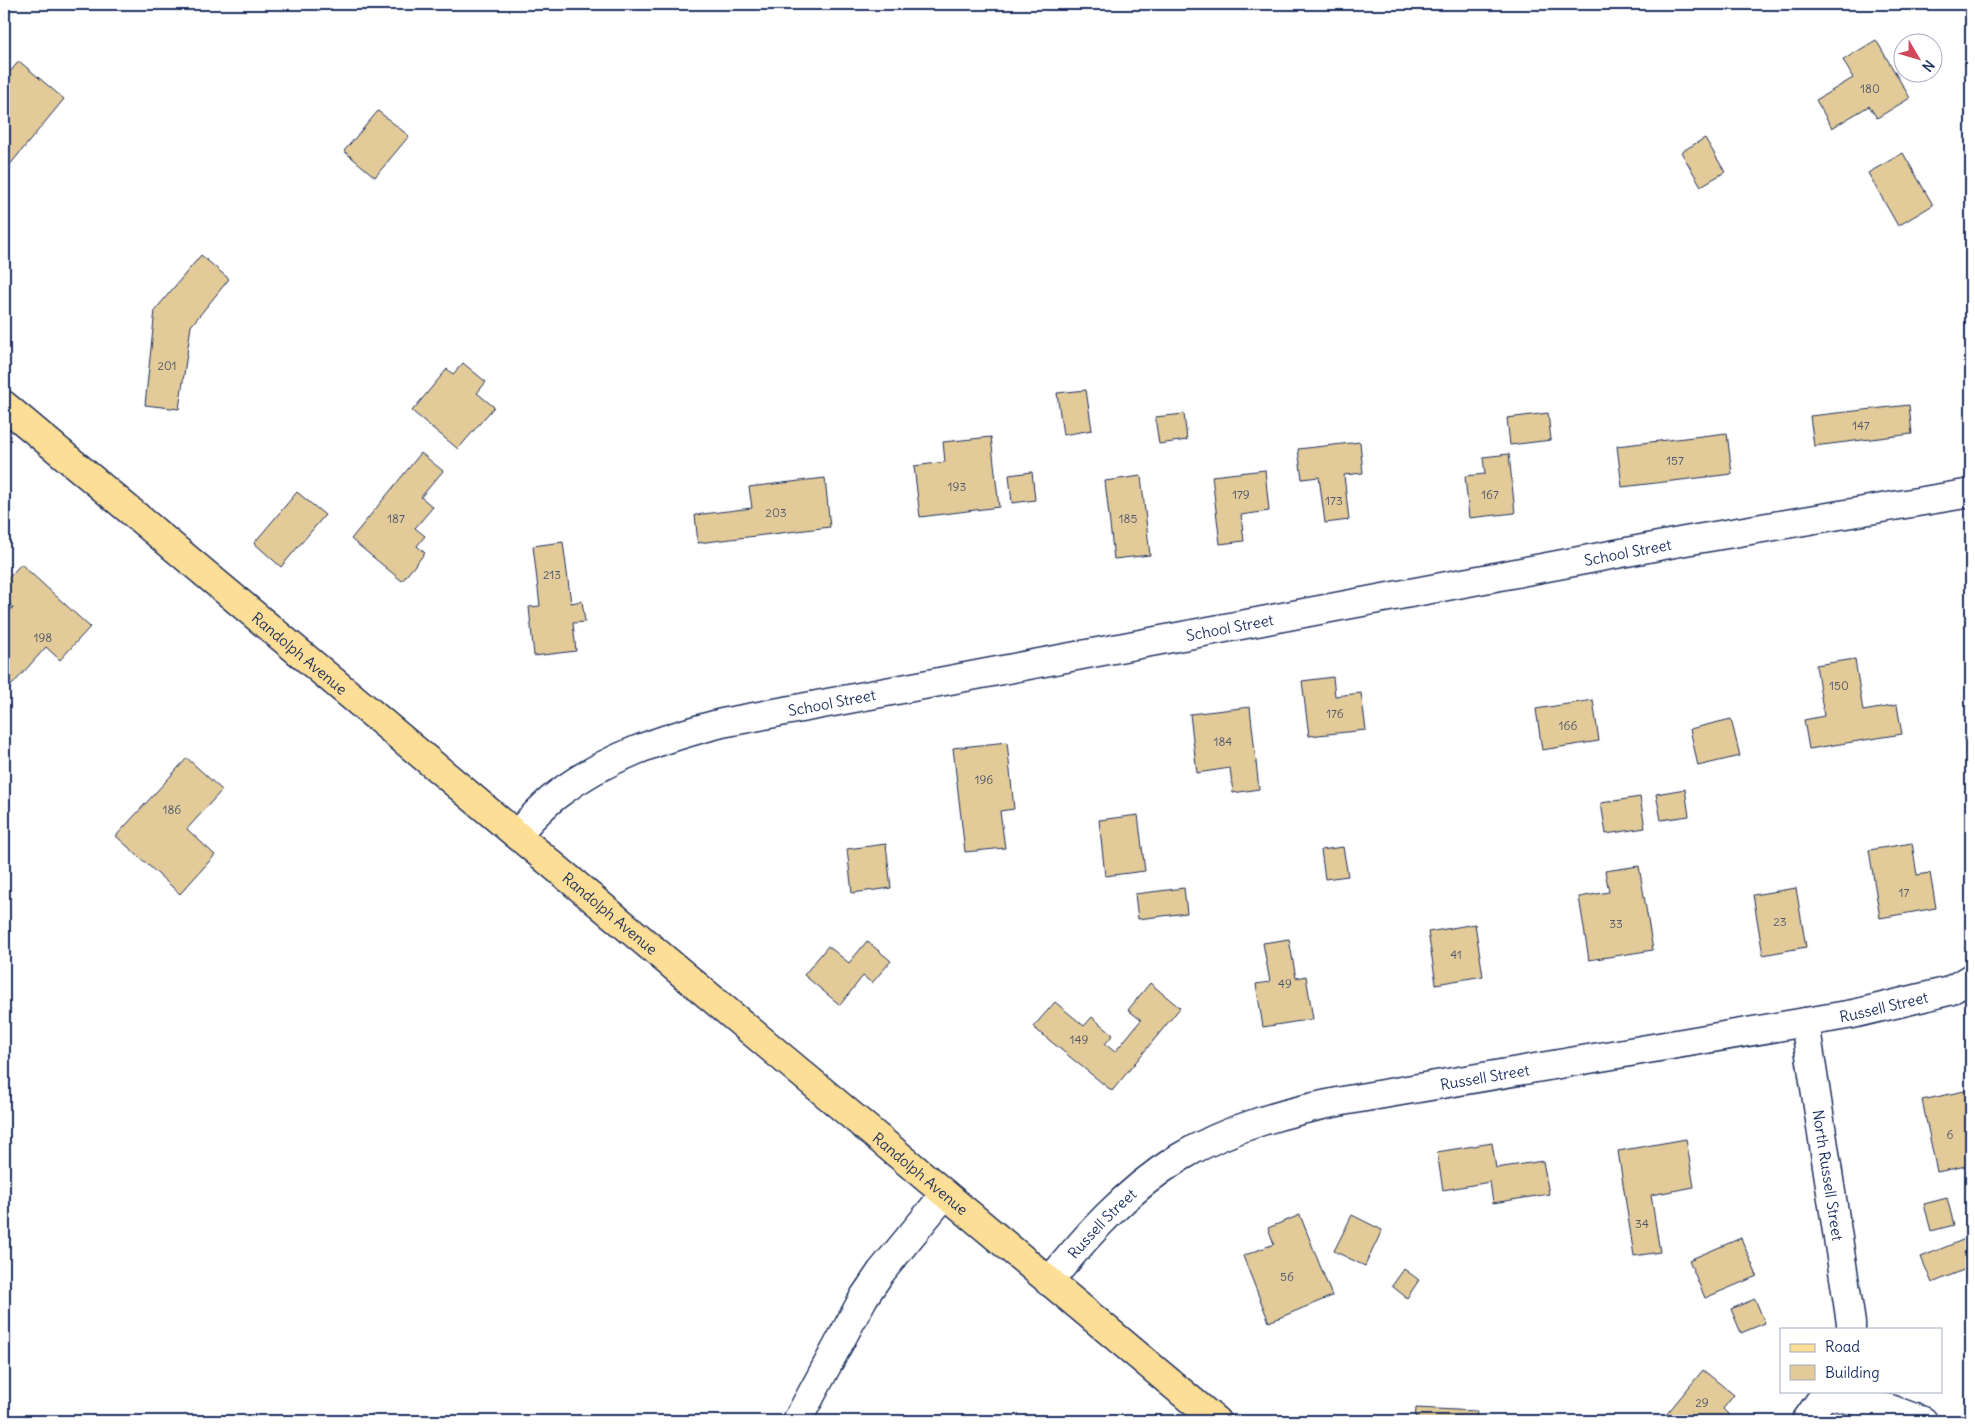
<svg xmlns="http://www.w3.org/2000/svg" width="1975" height="1425" font-family="Delius,sans-serif">
<rect width="100%" height="100%" fill="#fff"/>
<filter id="ink" filterUnits="userSpaceOnUse"><feTurbulence type="fractalNoise" baseFrequency=".02" numOctaves="2"/><feDisplacementMap in="SourceGraphic" scale="10" xChannelSelector="R" yChannelSelector="G"/><feConvolveMatrix kernelMatrix="1 2 1 2 8 2 1 2 1" color-interpolation-filters="sRGB"/></filter>
<g filter="url(#ink)">
<g fill="#e2ca99" stroke="#1b2f5e">
<polygon points="1876,40 1910,98 1877,118 1869,106 1832,128 1816,100 1853,78 1843,60"/>
<polygon points="19,61 64,99 4,172 4,79"/>
<polygon points="378,111 409,136 375,177 344,151"/>
<polygon points="1705,138 1725,172 1701,186 1681,152"/>
<polygon points="1903,153 1933,205 1898,226 1868,173"/>
<polygon points="201,255 229,279 191,326 179,409 145,405 155,310"/>
<polygon points="463,363 486,382 477,393 494,407 458,449 412,411 447,369 453,374"/>
<polygon points="1086,390 1092,430 1063,435 1057,393"/>
<polygon points="1909,405 1912,434 1814,446 1810,416"/>
<polygon points="1548,413 1551,440 1510,445 1507,418"/>
<polygon points="1184,414 1187,440 1159,444 1155,417"/>
<polygon points="1727,433 1732,474 1622,487 1617,446"/>
<polygon points="991,437 999,507 920,517 914,466 945,462 943,442"/>
<polygon points="1360,442 1363,473 1344,475 1349,520 1325,523 1319,477 1302,479 1298,449"/>
<polygon points="421,453 443,471 421,497 433,507 415,528 425,536 417,546 425,553 402,581 351,539"/>
<polygon points="1509,454 1515,513 1469,518 1465,476 1485,474 1483,457"/>
<polygon points="1265,470 1269,511 1241,515 1244,541 1220,544 1212,476"/>
<polygon points="1032,472 1035,500 1012,503 1009,475"/>
<polygon points="1141,476 1150,555 1114,559 1105,481"/>
<polygon points="825,478 830,527 698,543 695,515 752,508 749,487"/>
<polygon points="297,492 325,515 281,567 254,543"/>
<polygon points="563,542 571,603 582,601 585,622 573,623 576,651 534,656 529,607 540,606 533,546"/>
<polygon points="21,564 90,627 60,660 46,647 4,694 4,617 13,607 4,598 4,583"/>
<polygon points="1855,659 1863,711 1897,705 1902,734 1809,749 1804,720 1824,716 1816,665"/>
<polygon points="1333,677 1335,696 1361,693 1366,730 1309,736 1302,681"/>
<polygon points="1593,700 1599,741 1542,750 1536,709"/>
<polygon points="1250,707 1259,789 1233,793 1230,768 1197,773 1190,714"/>
<polygon points="1731,719 1740,756 1698,766 1690,729"/>
<polygon points="1007,742 1014,809 1000,811 1005,848 965,852 953,748"/>
<polygon points="187,758 222,790 187,829 215,855 180,894 116,836"/>
<polygon points="1685,789 1689,816 1661,820 1656,794"/>
<polygon points="1640,797 1645,828 1606,834 1601,803"/>
<polygon points="1138,815 1145,871 1105,876 1099,820"/>
<polygon points="1912,843 1917,875 1930,873 1936,908 1880,918 1869,850"/>
<polygon points="886,844 891,888 852,893 847,849"/>
<polygon points="1343,847 1348,876 1325,879 1321,850"/>
<polygon points="1639,866 1653,950 1589,960 1579,897 1609,892 1605,871"/>
<polygon points="1184,888 1187,913 1138,919 1135,894"/>
<polygon points="1796,888 1806,947 1763,955 1753,895"/>
<polygon points="1475,924 1483,976 1436,984 1428,932"/>
<polygon points="1289,939 1296,978 1306,976 1313,1019 1263,1027 1256,984 1270,982 1263,943"/>
<polygon points="867,941 891,961 872,983 863,976 840,1005 804,975 828,946 849,963"/>
<polygon points="1150,983 1180,1008 1112,1091 1033,1027 1055,1002 1084,1026 1092,1017 1113,1035 1105,1044 1115,1052 1141,1020 1128,1010"/>
<polygon points="1969,1090 1971,1102 1971,1165 1937,1172 1922,1100"/>
<polygon points="1686,1139 1694,1187 1651,1195 1660,1252 1634,1256 1618,1151"/>
<polygon points="1492,1143 1496,1168 1543,1161 1549,1194 1493,1203 1490,1182 1443,1190 1437,1152"/>
<polygon points="1947,1198 1954,1225 1931,1231 1924,1204"/>
<polygon points="1300,1215 1332,1296 1269,1322 1243,1256 1274,1244 1268,1228"/>
<polygon points="1352,1215 1382,1230 1365,1266 1334,1251"/>
<polygon points="1970,1237 1971,1267 1932,1283 1921,1257"/>
<polygon points="1741,1238 1757,1276 1705,1298 1689,1260"/>
<polygon points="1404,1269 1419,1280 1407,1298 1392,1286"/>
<polygon points="1755,1299 1765,1323 1741,1333 1731,1309"/>
<polygon points="1703,1370 1734,1395 1723,1409 1731,1417 1728,1421 1661,1421"/>
<polygon points="1416,1408 1477,1411 1476,1421 1415,1421"/>
</g>
<g fill="none" stroke-linecap="round" stroke-linejoin="round">
<defs>
<g id="minor">
<path id="s1" d="M517 834C530 820 542 806 558 794 606 757 664 738 722 723L1685 541 1971 493"/>
<path id="s2" d="M1805 1022 1851 1323V1329"/>
<path id="s3" d="M1049 1282C1086 1236 1126 1191 1177 1159 1229 1127 1289 1111 1348 1100L1853 1014 1949 991 1971 978"/>
<polyline points="1826,1394 1890,1409 1923,1421"/>
<polyline points="797,1421 864,1297 881,1272 945,1194"/>
<polyline points="1806,1421 1827,1391"/>
</g>
<g id="major">
<path id="s4" d="M4 405 1216 1421"/>
</g>
</defs>
<use href="#minor" stroke="#1b2f5e" stroke-width="31"/>
<use href="#major" stroke="#1b2f5e" stroke-width="31"/>
<use href="#minor" stroke="#fff" stroke-width="28"/>
<use href="#major" stroke="#fcde96" stroke-width="28"/>
</g>
</g>
<g text-anchor="middle" dominant-baseline="central" stroke-width="4" stroke-linejoin="round" paint-order="stroke">
<g font-size="12" fill="#4d566d">
<text x="1870" y="88">180</text>
<text x="167" y="365">201</text>
<text x="1861" y="425">147</text>
<text x="1675" y="460">157</text>
<text x="957" y="486">193</text>
<text x="1241" y="494">179</text>
<text x="1490" y="494">167</text>
<text x="1334" y="500">173</text>
<text x="776" y="512">203</text>
<text x="396" y="518">187</text>
<text x="1128" y="518">185</text>
<text x="552" y="574">213</text>
<text x="43" y="637">198</text>
<text x="1839" y="685">150</text>
<text x="1335" y="713">176</text>
<text x="1568" y="725">166</text>
<text x="1223" y="741">184</text>
<text x="984" y="779">196</text>
<text x="172" y="809">186</text>
<text x="1904" y="892">17</text>
<text x="1780" y="921">23</text>
<text x="1616" y="923">33</text>
<text x="1456" y="954">41</text>
<text x="1285" y="983">49</text>
<text x="1079" y="1039">149</text>
<text x="1950" y="1134">6</text>
<text x="1642" y="1223">34</text>
<text x="1287" y="1276">56</text>
<text x="1702" y="1402">29</text>
</g>
<g font-size="15" fill="#1b2f5e" stroke="#fff">
<text stroke="none"><textPath href="#s1" startOffset="1159">School Street</textPath></text>
<text stroke="none"><textPath href="#s1" startOffset="754">School Street</textPath></text>
<text stroke="none"><textPath href="#s4" startOffset="386">Randolph Avenue</textPath></text>
<text stroke="none"><textPath href="#s1" startOffset="349">School Street</textPath></text>
<text stroke="none"><textPath href="#s4" startOffset="791">Randolph Avenue</textPath></text>
<text stroke="none"><textPath href="#s3" startOffset="904">Russell Street</textPath></text>
<text stroke="none"><textPath href="#s3" startOffset="499">Russell Street</textPath></text>
<text stroke="none"><textPath href="#s4" startOffset="1196">Randolph Avenue</textPath></text>
<text stroke="none"><textPath href="#s2" startOffset="155">North Russell Street</textPath></text>
<text stroke="none"><textPath href="#s3" startOffset="79">Russell Street</textPath></text>
</g>
</g>
<rect width="1975" height="1425" fill="none" stroke="#fff" stroke-width="20"/>
<rect x="10" y="10" width="1955" height="1405" fill="none" stroke="#1b2f5e" stroke-width="2" filter="url(#ink)"/>
<rect x="1780" y="1328" width="162" height="65" fill="#ffffff" stroke="#a4acbf"/>
<rect x="1790" y="1344" width="25" height="8" fill="#fcde96" stroke="#a4acbf"/>
<text x="1825" y="1352" font-size="15" fill="#1b2f5e">Road</text>
<rect x="1790" y="1365" width="25" height="15" fill="#e2ca99" stroke="#a4acbf"/>
<text x="1825" y="1378" font-size="15" fill="#1b2f5e">Building</text>
<g transform="translate(1918 58) rotate(128)"><circle r="24" fill="#ffffff" stroke="#a4acbf"/>
<path d="M0-4L9 19L0 12L-9 19Z" fill="#d1495b"/>
<text y="-8" font-size="14" font-weight="bold" text-anchor="middle" fill="#1b2f5e">N</text>
</g>
</svg>
